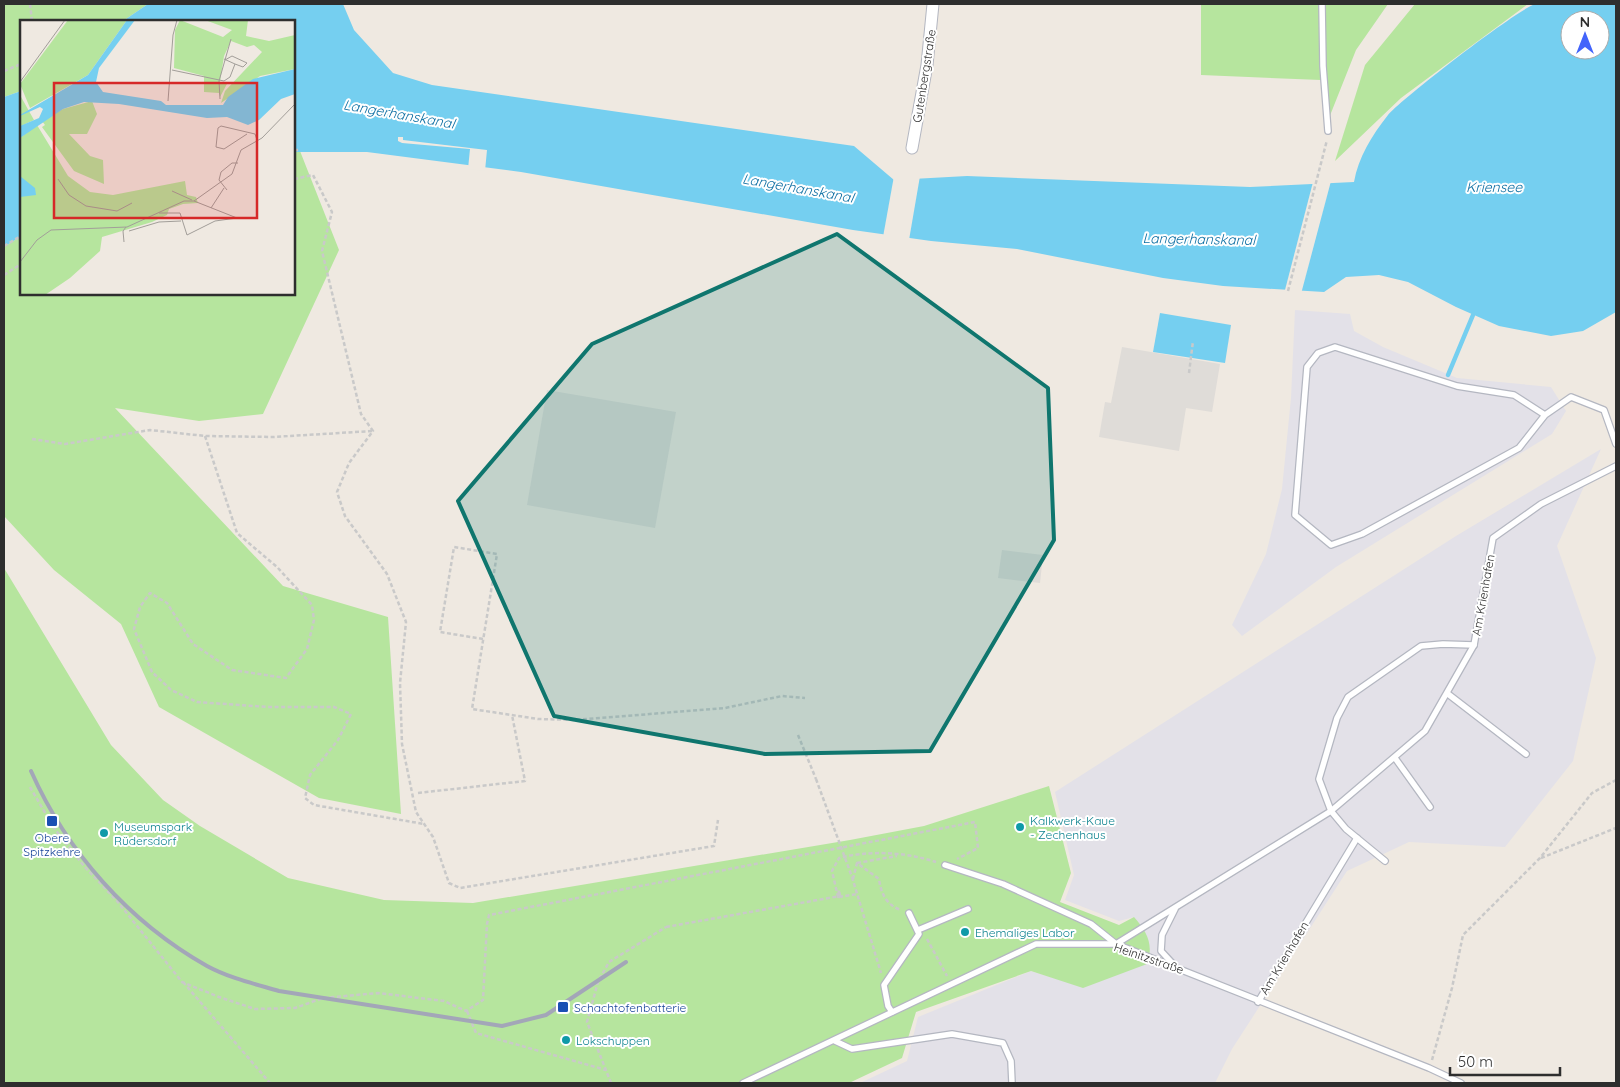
<svg xmlns="http://www.w3.org/2000/svg" width="1620" height="1087" font-family="Quicksand,sans-serif">
<rect width="100%" height="100%" fill="#efe9e1"/>
<g fill="#e3e1e8">
<polygon points="1295,310 1350,314 1354,331 1383,347 1457,378 1551,387 1566,411 1552,434 1336,567 1242,636 1232,625 1266,554 1282,489 1291,398"/>
<polygon points="1601,449 1557,546 1596,658 1573,761 1505,847 1409,842 1347,871 1232,1049 1215,1083 860,1083 907,1061 918,1017 1031,971 1083,987 1134,917 1119,921 1065,900 1074,875 1055,792 1456,536"/>
</g>
<g fill="#b6e59e">
<polygon points="4,4 148,4 123,21 21,21 21,91 4,97"/>
<polygon points="1201,4 1388,4 1356,50 1329,118 1321,80 1201,75"/>
<polygon points="1415,4 1528,4 1401,98 1335,161 1365,65"/>
<polygon points="300,151 339,250 263,414 199,421 115,408 283,586 388,617 401,814 319,798 159,707 121,624 54,570 4,516 4,247 21,236 21,294 294,294 294,152"/>
<path d="M4 568 111 745 163 800 200 826 288 878 384 900 473 903 850 840 924 826 1049 786 1071 873 1060 902 1119 925 1134 917C1147 932 1154 944 1147 964L1083 988 1031 971 916 1012 902 1058 849 1083H4Z"/>
</g>
<g fill="#dfdcd8">
<polygon points="1122,347 1220,364 1212,412 1186,408 1179,451 1099,437 1105,402 1111,403"/>
<polygon points="547,390 676,412 655,528 527,505"/>
<polygon points="1002,550 1043,555 1040,583 998,578"/>
</g>
<g fill="#75cff0" fill-rule="evenodd">
<path d="M148 4H343L354 30 393 73 432 85 854 146 894 180 967 176 1250 187 1354 182C1358 158 1372 135 1388 115 1400 100 1521 6 1536 4 1558 0 1593 4 1616 4V312L1583 331 1551 336 1499 326 1456 307 1408 282 1379 275 1346 277 1324 292 1223 286 1163 278 1017 249 931 241 853 230 521 172 367 152H294V21H123ZM1570 20H1600V50H1570Z"/>
<polygon points="21,91 21,236 4,247 4,97"/>
<polygon points="1160,313 1231,325 1225,363 1153,352"/>
</g>
<g fill="#efe9e1">
<polygon points="398,137 403,137 403,140 487,150 485,171 468,169 470,149 402,143 398,141"/>
<polygon points="894,176 920,176 909,240 883,237"/>
<polygon points="1331,181 1301,294 1285,290 1313,182"/>
</g>
<g fill="none" stroke-linecap="round" stroke-linejoin="round">
<polyline stroke="#75cff0" stroke-width="4.5" points="1448,375 1473,315"/>
<defs>
<g id="lane">
<polyline points="1322,4 1323,66 1328,131"/>
<polyline points="1545,415 1514,395 1457,386 1335,347 1318,353 1307,367 1295,515 1331,545 1362,534 1519,448 1545,415 1571,397 1604,410 1616,444"/>
<polyline points="1448,694 1526,754"/>
<polyline points="1395,758 1430,807"/>
<polyline points="1385,861 1346,829 1331,811 1319,779 1337,718 1348,697 1421,646 1443,644 1474,645"/>
<polyline points="945,865 1003,884 1091,924 1116,944"/>
<polyline points="918,930 968,909"/>
<polyline points="1116,944 1331,811 1425,731 1474,645 1493,538 1541,504 1616,466"/>
<polyline points="1173,964 1161,951 1162,935 1175,909"/>
<polyline points="1258,1002 1357,838"/>
<polyline points="892,1012 888,1006 884,985 919,934 909,913"/>
<polyline points="835,1041 852,1049 952,1034 1003,1043 1011,1061 1012,1083"/>
<polyline points="743,1083 1036,944 1116,944 1429,1068 1461,1083"/>
</g>
<polyline id="street" points="912,148 927,65 933,4"/>
</defs>
<use href="#lane" stroke="#b4b7c1" stroke-width="8"/>
<use href="#street" stroke="#b4b7c1" stroke-width="13"/>
<g stroke="#c9c9c9" stroke-width="2.5" stroke-dasharray="4 2.5" stroke-linecap="butt">
<polyline points="30,4 32,21"/>
<polyline points="4,71 21,64"/>
<polyline points="294,150 298,150"/>
<polyline points="294,179 313,175 332,212 322,251 361,414 373,431 349,463 337,492 345,516 387,574 406,622 400,683 402,744 416,812 433,837 449,883 460,888 714,846 718,820"/>
<polyline points="4,246 21,236"/>
<polyline points="4,275 21,264"/>
<polyline points="1288,291 1327,140"/>
<polyline points="1189,373 1193,341"/>
<polyline points="205,436 237,533 277,567 312,605 314,620 307,649 286,678 232,670 193,644 167,603 150,593 140,607 134,629 152,672 171,690 197,702 268,707 334,707 351,714 338,740 310,775 305,798 314,805 424,824"/>
<polyline points="32,439 65,444 150,430 205,436 273,437 373,431"/>
<polyline points="483,639 440,632 454,547 497,554 472,709 538,719 575,720 725,708 782,696 805,698"/>
<polyline points="798,735 816,779"/>
<polyline points="30,787 54,828 84,866 117,901 182,982 219,997 255,1009 295,1008 323,998 378,993 444,1001 466,1011 483,1000 487,924 489,915 975,822 978,848 957,859"/>
<polyline points="418,793 525,781 512,715"/>
<polyline points="1541,858 1616,828"/>
<polyline points="857,863 897,856"/>
<polyline points="852,877 881,973"/>
<path d="M853 879 857 863 879 879C881 893 886 905 901 910"/>
<path d="M840 896 839 890 838 897 832 871 839 858C871 850 905 852 936 862"/>
<polyline points="839,897 857,894"/>
<polyline points="927,939 947,976"/>
<polyline points="183,982 270,1083"/>
<polyline points="467,1011 476,1033 606,1070"/>
<polyline points="1432,1060 1452,988 1463,935 1540,858 1592,793 1616,780"/>
<polyline points="611,1083 587,1022 598,982 609,962 666,927"/>
</g>
<use href="#lane" stroke="#fff" stroke-width="5.5"/>
<use href="#street" stroke="#fff" stroke-width="11"/>
<path stroke="#a3a6b8" stroke-width="4" d="M31 771C67 852 129 922 207 966 229 978 255 984 279 991L502 1026 546 1015 626 962"/>
<g stroke="#c9c9c9" stroke-width="2.5" stroke-dasharray="4 2.5" stroke-linecap="butt">
<polyline points="816,779 852,877"/>
<polyline points="666,927 840,896"/>
</g>
</g>
<path fill="#0f766e" fill-opacity="0.2" stroke="#0f766e" stroke-width="4" stroke-linejoin="round" d="M837 234 1048 388 1054 540 930 751 765 754 554 716 458 501 592 344Z"/>
<g fill="#1a4fb4" stroke="#fff" stroke-width="2">
<rect x="46" y="815" width="12" height="12" rx="2.5"/>
<rect x="557" y="1001" width="12" height="12" rx="2.5"/>
</g>
<g fill="#0f9aa8" stroke="#fff" stroke-width="2">
<circle cx="1020" cy="827" r="5"/>
<circle cx="104" cy="833" r="5"/>
<circle cx="965" cy="932" r="5"/>
<circle cx="566" cy="1040" r="5"/>
</g>
<g text-anchor="middle" dominant-baseline="central" stroke-width="4" stroke-linejoin="round" paint-order="stroke">
<g font-size="12" fill="#2e2e2e" stroke="#fff">
<text transform="translate(924 76) rotate(-81)">Gutenbergstraße</text>
<text transform="translate(1483 595) rotate(-80)">Am Krienhafen</text>
<text transform="translate(1149 958) rotate(19)">Heinitzstraße</text>
<text transform="translate(1284 958) rotate(-59)">Am Krienhafen</text>
</g>
<g font-size="12" fill="#0d838f" stroke="#fff" text-anchor="start">
<text x="1030" y="820">Kalkwerk-Kaue<tspan x="1030" dy="14">- Zechenhaus</tspan></text>
<text x="114" y="826">Museumspark<tspan x="114" dy="14">Rüdersdorf</tspan></text>
<text x="975" y="932">Ehemaliges Labor</text>
<text x="576" y="1040">Lokschuppen</text>
</g>
<g font-size="12" fill="#164399" stroke="#fff">
<text x="52" y="837">Obere<tspan x="52" dy="14">Spitzkehre</tspan></text>
<text x="574" y="1007" text-anchor="start">Schachtofenbatterie</text>
</g>
<g font-size="14" font-style="italic" fill="#0d6fa3" stroke="#fff">
<text transform="translate(399 114) rotate(10)">Langerhanskanal</text>
<text x="1494" y="187">Kriensee</text>
<text transform="translate(798 188) rotate(10)">Langerhanskanal</text>
<text transform="translate(1199 239) rotate(1)">Langerhanskanal</text>
</g>
</g>
<g transform="translate(20 20)">
<rect width="275" height="275" fill="#efe9e1"/>
<path d="M48 0H107L68 55 10 88 0 64ZM160 0 203 17 212 10 185 0H228L226 16 249 21 275 15V49L240 56 201 83 205 71 242 32 234 25 227 27 211 21 204 36 200 62H208L200 77 199 73 184 72V56L154 48 155 10ZM0 75 14 100 1 106H0ZM72 81 77 94 67 114H49L70 136 83 140 84 164 54 151 22 107 25 105 22 101 43 89ZM17 105 48 156 70 172 93 175 165 161 167 175 176 177 178 183 163 184 149 189 147 195 132 202 82 217 80 231 50 258 25 275H0V118Z" fill="#b6e59e"/>
<path d="M107 0H115L79 48 76 62 83 72 141 81 146 85H203L208 77 233 59 275 49V74L261 79 239 100 228 105 207 97 187 98 99 84 64 82 43 89 0 118V106L19 98 23 89 20 87 0 96V95L68 55ZM0 156 15 168 16 175 0 177Z" fill="#75cff0"/>
<path fill="none" stroke="#a29e99" stroke-width="1" d="M205 40 212 36 227 43 223 47 215 44M152 50 204 61 210 57 215 44 204 39M0 62 45 0M200 79 199 61 211 19M148 81 153 15 157 0M227 114 204 129 196 127 198 108 201 106 235 114 237 120M38 159 49 175 66 186 97 191 112 183M207 170 199 160 201 152 212 143H218M152 171 172 180M174 181 212 154 221 130 242 118 275 84M191 188 204 168M109 211 139 202 161 201M104 222 103 211 106 207M0 242 17 220 31 210 107 207 164 181H174L217 198 195 201 167 215 160 193H139"/>
<path fill="#d62828" fill-opacity="0.15" stroke="#d62828" stroke-width="2.5" d="M34 63H237V198H34Z"/>
<rect width="275" height="275" fill="none" stroke="#2e2e2e" stroke-width="2.5"/>
</g>
<rect width="1620" height="1087" fill="none" stroke="#2e2e2e" stroke-width="10"/>
<g transform="translate(1585 35)"><circle r="24" fill="#ffffff" stroke="#ababab"/>
<path d="M0-4L9 19L0 12L-9 19Z" fill="#4264fb"/>
<text y="-8" font-size="14" font-weight="bold" text-anchor="middle" fill="#2e2e2e">N</text>
</g>
<path d="M1450 1067v8h110v-8" fill="none" stroke="#2e2e2e" stroke-width="2.5"/>
<text x="1458" y="1067" font-size="15" fill="#2e2e2e" stroke="#ffffff" stroke-width="4" paint-order="stroke">50 m</text>
</svg>
